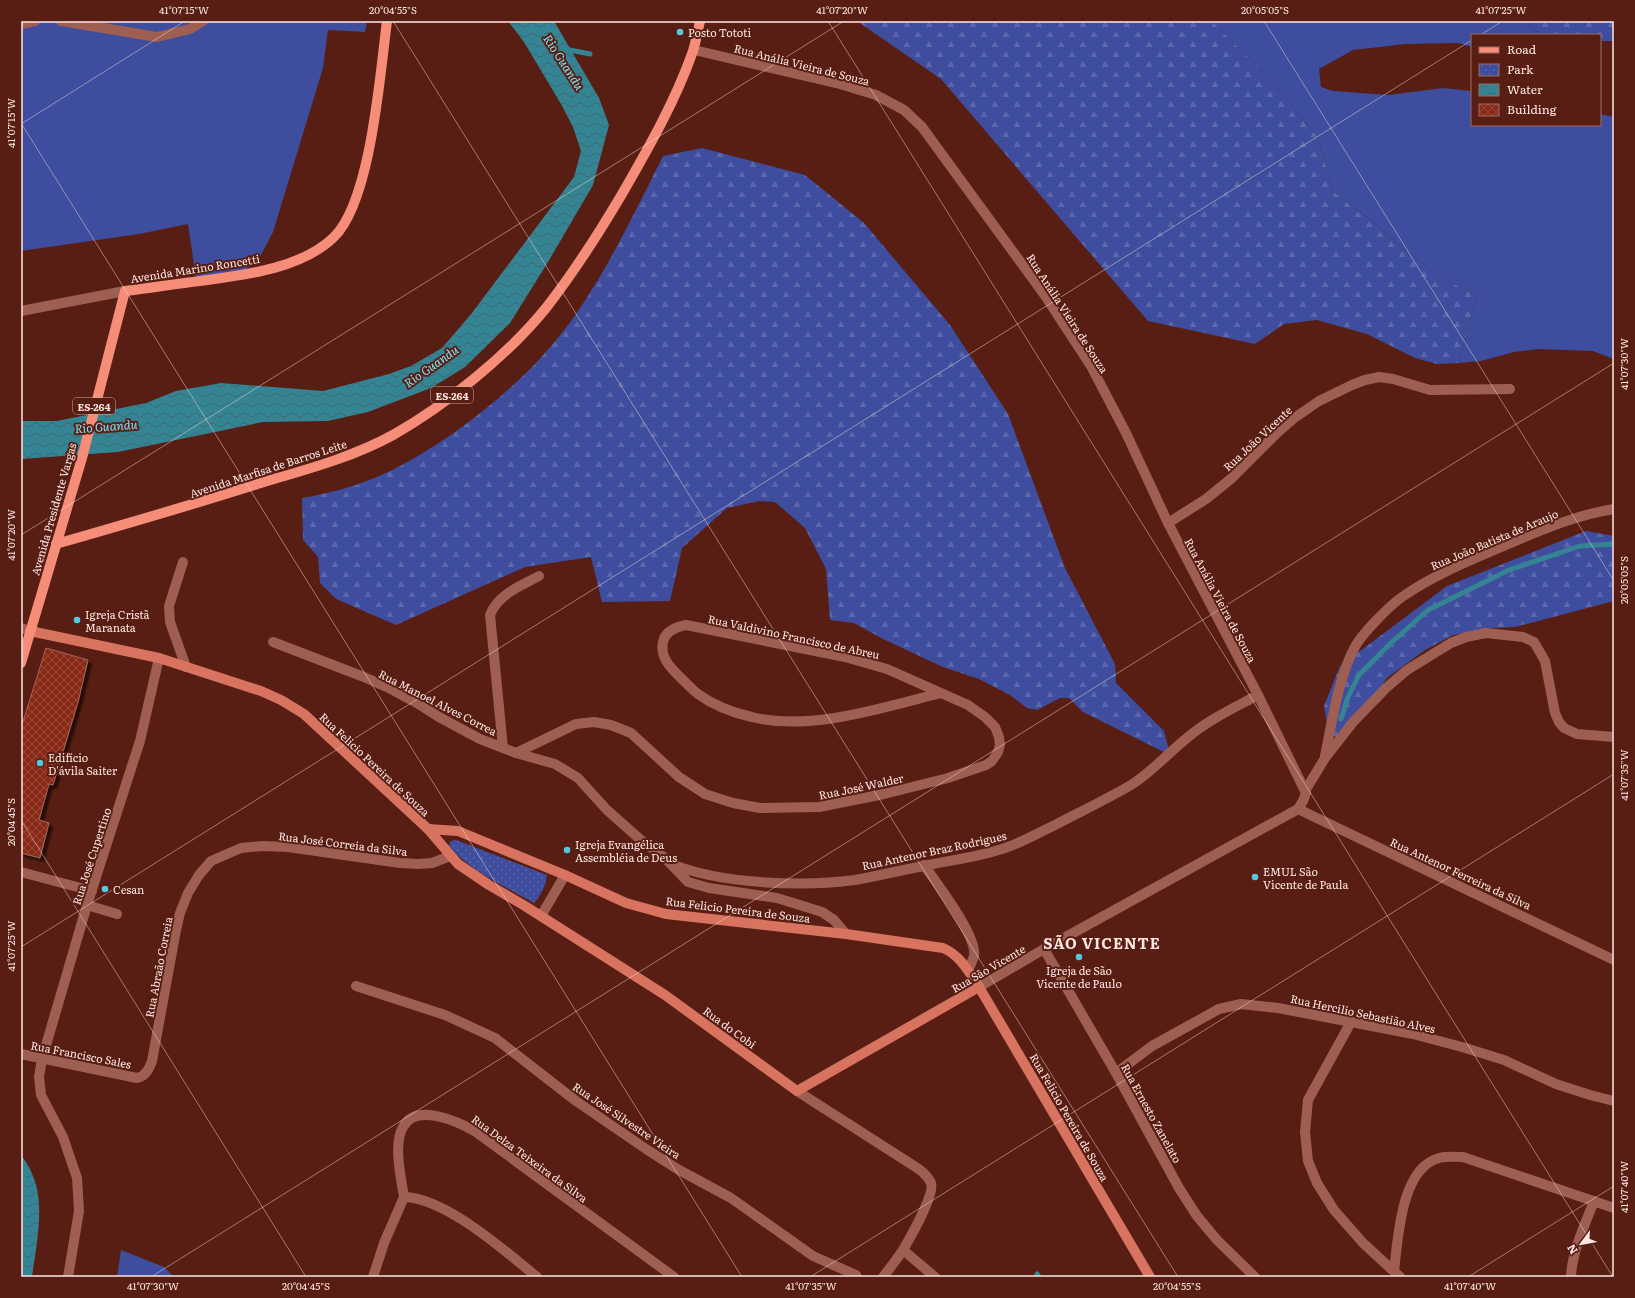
<svg xmlns="http://www.w3.org/2000/svg" width="1635" height="1298" font-family="Literata,serif">
<defs>
<pattern id="forest-firs" width="22" height="20" patternUnits="userSpaceOnUse"><rect width="22" height="20" fill="#3e4d9d"/><path d="M5 1l3.5 6h-7zM16 11l3.5 6h-7z" fill="#5b67aa"/></pattern>
<pattern id="park-dots" width="8" height="8" patternUnits="userSpaceOnUse"><rect width="8" height="8" fill="#3e4d9d"/><path d="M2 2h.1M6 6h.1" fill="none" stroke="#5b67aa" stroke-width="1.8" stroke-linecap="round"/></pattern>
<pattern id="water-waves" width="16" height="10" patternUnits="userSpaceOnUse"><rect width="16" height="10" fill="#358493"/><path d="M0 5q4-4 8 0t8 0" fill="none" stroke="#3e6b73"/></pattern>
<pattern id="building-cross-hatch" width="8" height="8" patternUnits="userSpaceOnUse"><rect width="8" height="8" fill="#882919"/><path d="M0 0l8 8M0 8l8-8" fill="none" stroke="#9a483a"/></pattern>
<filter id="shadow"><feDropShadow dx="3.5" dy="3.5" stdDeviation="1" flood-color="#0009"/></filter>
</defs>
<rect width="100%" height="100%" fill="#581e14"/>
<g fill="#3e4d9d">
<polygon points="21,21 367,21 365,32 328,30 323,68 273,232 261,255 245,270 196,278 188,224 139,234 21,251"/>
<polygon points="1212,21 1526,21 1535,30 1542,34 1472,35 1472,47 1458,43 1406,44 1353,50 1319,69 1321,87 1333,91 1389,95 1443,88 1472,91 1472,125 1600,125 1600,114 1614,117 1614,359 1593,351 1539,349 1514,352 1481,361 1459,363 1477,296 1461,288 1425,265 1399,245 1376,224 1334,192 1317,136 1267,76"/>
<polygon points="121,1250 164,1267 174,1277 117,1277"/>
</g>
<g fill="url(#forest-firs)">
<polygon points="857,21 1212,21 1267,76 1317,136 1334,192 1376,224 1399,245 1425,265 1461,288 1477,296 1459,363 1437,364 1415,358 1367,334 1317,320 1284,324 1255,344 1148,321 941,79"/>
<polygon points="1526,21 1614,21 1614,41 1600,41 1600,35 1543,35 1535,30"/>
<path d="M702 148 805 175 864 223 950 325 1008 414 1065 568 1115 664 1116 683 1164 731 1170 755 1083 712 1069 698H1060L1037 710 1027 708 1010 695 979 679 943 667 881 638 854 623 830 620 826 569 805 528 775 502 759 501 727 508 682 548 670 601 602 602 591 557 525 567 396 625 336 599 320 583 318 557 303 540 302 498C326 494 349 488 372 479 402 467 429 450 455 432 501 399 541 363 574 317 609 267 636 210 663 156Z"/>
<polygon points="1586,531 1614,536 1614,601 1515,627 1491,628 1453,635 1425,650 1387,678 1344,740 1329,734 1324,706 1340,666 1447,586"/>
</g>
<path fill="url(#park-dots)" d="M456 840 547 875C546 886 541 895 534 903 509 889 465 868 449 845L451 841Z"/>
<g fill="url(#water-waves)">
<polygon points="508,21 554,21 599,98 609,125 593,185 548,262 510,323 465,367 431,388 368,412 328,421 263,422 118,452 21,459 21,421 57,421 146,403 176,391 221,383 323,391 389,374 411,366 442,348 472,313 574,177 581,151 573,127 561,104 524,42"/>
<path d="M21 1155C25 1161 30 1167 32 1174 46 1203 36 1246 32 1277H21Z"/>
</g>
<g fill="none" stroke-linecap="round" stroke-linejoin="round">
<g stroke="#358493" stroke-width="5">
<polyline points="565,49 590,54"/>
<polyline points="1341,719 1348,697 1359,675 1391,643 1428,610 1509,570 1580,546 1614,544"/>
<polyline points="1037,1274 1039,1277"/>
</g>
</g>
<polygon fill="url(#building-cross-hatch)" stroke="#a56356" filter="url(#shadow)" points="46,648 88,660 78,702 53,785 49,784 39,820 49,823 40,858 21,853 21,728"/>
<g fill="none" stroke-linecap="round" stroke-linejoin="round">
<g stroke="#9e5e51" stroke-width="10">
<polyline points="61,21 157,37 190,29 203,21"/>
<polyline points="21,24 35,21"/>
<polyline points="694,50 840,84 876,95 904,110 922,127 1046,297 1091,366 1126,433 1168,523 1258,695 1306,793 1303,801 1298,809 1044,949 979,987"/>
<polyline points="1168,523 1206,499 1232,478 1277,433 1293,419 1319,401 1352,385 1365,380 1379,377 1393,379 1430,390 1510,389"/>
<polyline points="183,562 169,606 170,622 186,667"/>
<polyline points="21,628 30,631"/>
<polyline points="273,642 364,677 391,689 417,703 439,717 480,739 516,753 555,764 578,778 607,810 642,841 665,858 688,882 709,888 777,898 806,907 822,912 834,920 846,934"/>
<path d="M503 748 490 615C498 594 521 586 539 576"/>
<path d="M516 753 576 724 594 722 611 725 631 733 679 777 705 794 733 803 760 808 819 807 884 794 948 778 986 765 992 761 998 752 1000 745 999 737 995 727 985 717 968 705 887 669 845 657 686 625C676 627 665 631 663 642 659 659 674 671 685 682 689 686 694 691 698 694 713 705 734 713 752 717 809 732 885 707 941 693"/>
<path d="M1325 756C1332 722 1339 674 1356 645 1364 632 1389 606 1402 597 1432 576 1466 562 1499 548 1537 532 1574 515 1614 509"/>
<polyline points="1305,791 1325,758 1354,721 1386,688 1407,670 1451,643 1466,637 1486,633 1523,637 1534,642 1545,661 1555,713 1559,722 1564,728 1577,734 1614,737"/>
<polyline points="1298,809 1614,960"/>
<path d="M672 864C720 884 803 887 855 880 878 876 901 870 924 866 951 860 979 857 1005 848 1023 842 1040 832 1057 824 1082 811 1107 799 1131 785 1152 772 1168 753 1187 738 1208 720 1234 708 1258 695"/>
<path d="M924 865C936 882 978 937 974 956 973 960 970 966 968 970"/>
<polyline points="21,872 92,891"/>
<polyline points="87,905 117,914"/>
<polyline points="541,916 565,875"/>
<polyline points="1044,949 1116,1073 1179,1188 1197,1216 1217,1240 1255,1277"/>
<polyline points="356,986 445,1015 495,1038 576,1101 646,1149 679,1170 731,1198 813,1256 856,1275 857,1277"/>
<polyline points="1351,1022 1308,1100 1305,1132 1308,1161 1317,1183 1334,1210 1363,1243 1400,1277"/>
<path d="M21 1054 137 1078C146 1076 149 1069 152 1061L176 930 180 913 188 893 199 875 211 861 241 848 262 846 288 847 400 863 418 864 432 863 450 856"/>
<polyline points="1116,1073 1152,1046 1190,1025 1219,1009 1241,1004 1278,1008 1351,1022 1413,1034 1462,1047 1504,1060 1556,1084 1590,1095 1614,1101"/>
<path d="M797 1091 911 1164C919 1169 927 1174 931 1183 935 1194 910 1238 903 1250 897 1259 890 1268 883 1277"/>
<path d="M404 1197C401 1178 393 1144 403 1127 416 1102 459 1122 476 1132L674 1277"/>
<path d="M404 1197C446 1198 505 1251 537 1277"/>
<polyline points="903,1250 935,1277"/>
<path d="M1394 1271C1398 1238 1401 1168 1439 1158 1447 1156 1455 1157 1463 1157L1614 1208"/>
<polyline points="373,1277 384,1243 404,1197"/>
<path d="M1571 1277C1572 1251 1585 1225 1594 1201"/>
</g>
<g stroke="#9e5e51" stroke-width="10">
<polyline points="21,311 125,291"/>
<polyline points="68,1277 79,1211 77,1178 63,1137 41,1095 39,1077 42,1059 87,905 140,741 159,658"/>
</g>
<g stroke="#d87360" stroke-width="10">
<polyline points="30,631 159,658 261,691 281,700 304,714 428,829 458,864 489,885 525,906 665,995 797,1091 979,987"/>
<path d="M428 829 458 831 565 875 626 903 666 914 846 934 943 948C960 955 969 972 979 987L1150 1277"/>
</g>
<g stroke="#f68d79" stroke-width="10">
<path d="M56 544C126 524 195 504 264 482 308 469 353 457 393 435 446 405 508 355 546 308 574 272 599 233 622 194 648 149 676 100 693 51 696 41 698 31 700 21"/>
<path d="M21 663 82 458 125 291C150 288 175 284 200 281 244 275 301 269 334 237 371 201 380 74 387 21"/>
</g>
</g>
<path fill="none" stroke="#fee7e2" stroke-width="1" stroke-opacity="0.45" d="M393 21 1178 1277M828 21 1613 1277M1264 21 1614 581M1480 35 1503 21M21 123 742 1277M21 124 185 21M21 535 844 21M21 820 306 1277M21 947 1472 40M151 1277 1614 363M810 1277 1614 774M1468 1277 1614 1186"/>
<g fill="#55cadf" stroke="#581e14" stroke-width="1.5">
<circle cx="680" cy="32" r="4"/>
<circle cx="77" cy="620" r="4"/>
<circle cx="40" cy="763" r="4"/>
<circle cx="567" cy="850" r="4"/>
<circle cx="1255" cy="877" r="4"/>
<circle cx="105" cy="889" r="4"/>
<circle cx="1079" cy="957" r="4"/>
</g>
<g text-anchor="middle" dominant-baseline="central" stroke-width="4" stroke-linejoin="round" paint-order="stroke">
<g fill="#581e14" stroke="#ccaba4" stroke-width="1">
<rect x="431" y="387" width="42" height="16" rx="3"/>
<rect x="73" y="398" width="42" height="16" rx="3"/>
</g>
<g font-size="10" font-weight="bold" fill="#fee7e2">
<text x="452" y="395">ES-264</text>
<text x="94" y="406">ES-264</text>
</g>
<g font-size="11" fill="#fee7e2" stroke="#581e14" text-anchor="start">
<text x="688" y="32">Posto Tototi</text>
<text x="85" y="614">Igreja Cristã<tspan x="85" dy="13">Maranata</tspan></text>
<text x="48" y="757">Edifício<tspan x="48" dy="13">D'ávila Saiter</tspan></text>
<text x="575" y="844">Igreja Evangélica<tspan x="575" dy="13">Assembléia de Deus</tspan></text>
<text x="1263" y="871">EMUL São<tspan x="1263" dy="13">Vicente de Paula</tspan></text>
<text x="113" y="889">Cesan</text>
<text x="1079" y="970" text-anchor="middle">Igreja de São<tspan x="1079" dy="13">Vicente de Paulo</tspan></text>
</g>
<g font-size="11" fill="#fee7e2" stroke="#581e14">
<text transform="translate(802 64) rotate(14)">Rua Anália Vieira de Souza</text>
<text transform="translate(195 268) rotate(-9)">Avenida Marino Roncetti</text>
<text transform="translate(1068 313) rotate(57)">Rua Anália Vieira de Souza</text>
<text transform="translate(1257 438) rotate(-43)">Rua João Vicente</text>
<text transform="translate(268 468) rotate(-18)">Avenida Marfisa de Barros Leite</text>
<text transform="translate(53 509) rotate(-74)">Avenida Presidente Vargas</text>
<text transform="translate(1494 539) rotate(-23)">Rua João Batista de Araujo</text>
<text transform="translate(1221 600) rotate(62)">Rua Anália Vieira de Souza</text>
<text transform="translate(794 636) rotate(12)">Rua Valdivino Francisco de Abreu</text>
<text transform="translate(438 702) rotate(27)">Rua Manoel Alves Correa</text>
<text transform="translate(375 764) rotate(43)">Rua Felicio Pereira de Souza</text>
<text transform="translate(861 786) rotate(-12)">Rua José Walder</text>
<text transform="translate(343 843) rotate(7)">Rua José Correia da Silva</text>
<text transform="translate(934 850) rotate(-12)">Rua Antenor Braz Rodrigues</text>
<text transform="translate(91 856) rotate(-72)">Rua José Cupertino</text>
<text transform="translate(1461 873) rotate(25)">Rua Antenor Ferreira da Silva</text>
<text transform="translate(738 909) rotate(7)">Rua Felicio Pereira de Souza</text>
<text transform="translate(158 967) rotate(-79)">Rua Abraão Correia</text>
<text transform="translate(988 968) rotate(-30)">Rua São Vicente</text>
<text transform="translate(1363 1013) rotate(12)">Rua Hercilio Sebastião Alves</text>
<text transform="translate(730 1027) rotate(36)">Rua do Cobi</text>
<text transform="translate(81 1054) rotate(11)">Rua Francisco Sales</text>
<text transform="translate(1152 1113) rotate(61)">Rua Ernesto Zanelato</text>
<text transform="translate(1070 1117) rotate(60)">Rua Felicio Pereira de Souza</text>
<text transform="translate(627 1120) rotate(34)">Rua José Silvestre Vieira</text>
<text transform="translate(530 1158) rotate(36)">Rua Delza Teixeira da Silva</text>
</g>
<g font-size="12" font-style="italic" fill="#80e4f8" stroke="#581e14">
<text transform="translate(564 62) rotate(57)">Rio Guandu</text>
<text transform="translate(431 366) rotate(-35)">Rio Guandu</text>
<text transform="translate(106 426) rotate(-4)">Rio Guandu</text>
</g>
<g font-size="15" font-weight="bold" letter-spacing="1" fill="#fee7e2" stroke="#581e14">
<text x="1102" y="942">SÃO VICENTE</text>
</g>
</g>
<rect width="1635" height="1298" fill="none" stroke="#581e14" stroke-width="44"/>
<rect x="1471" y="34" width="130" height="92" fill="#581e14" stroke="#9a6e66"/>
<rect x="1479" y="47" width="20" height="6" fill="#f68d79" stroke="#9a6e66"/>
<text x="1507" y="54" font-size="12" fill="#fee7e2">Road</text>
<rect x="1479" y="64" width="20" height="12" fill="url(#park-dots)" stroke="#9a6e66"/>
<text x="1507" y="74" font-size="12" fill="#fee7e2">Park</text>
<rect x="1479" y="84" width="20" height="12" fill="url(#water-waves)" stroke="#9a6e66"/>
<text x="1507" y="94" font-size="12" fill="#fee7e2">Water</text>
<rect x="1479" y="104" width="20" height="12" fill="url(#building-cross-hatch)" stroke="#9a6e66"/>
<text x="1507" y="114" font-size="12" fill="#fee7e2">Building</text>
<g transform="translate(1581 1244) rotate(238)" stroke="#581e14" stroke-width="3" paint-order="stroke">
<path d="M0-3L7 15L0 10L-7 15Z" fill="#fee7e2"/>
<text y="-6" font-size="11" font-weight="bold" text-anchor="middle" fill="#fee7e2">N</text>
</g>
<rect x="22" y="22" width="1591" height="1254" fill="none" stroke="#fee7e2" stroke-width="1.5"/>
<g font-size="10" text-anchor="middle" fill="#fee7e2">
<text x="184" y="14">41°07'15"W</text>
<text x="393" y="14">20°04'55"S</text>
<text x="842" y="14">41°07'20"W</text>
<text x="1265" y="14">20°05'05"S</text>
<text x="1501" y="14">41°07'25"W</text>
<text transform="translate(11 123) rotate(-90)" y="4">41°07'15"W</text>
<text transform="translate(1624 364) rotate(-90)" y="4">41°07'30"W</text>
<text transform="translate(11 535) rotate(-90)" y="4">41°07'20"W</text>
<text transform="translate(1624 580) rotate(-90)" y="4">20°05'05"S</text>
<text transform="translate(1624 775) rotate(-90)" y="4">41°07'35"W</text>
<text transform="translate(11 822) rotate(-90)" y="4">20°04'45"S</text>
<text transform="translate(11 946) rotate(-90)" y="4">41°07'25"W</text>
<text transform="translate(1624 1187) rotate(-90)" y="4">41°07'40"W</text>
<text x="153" y="1290">41°07'30"W</text>
<text x="306" y="1290">20°04'45"S</text>
<text x="811" y="1290">41°07'35"W</text>
<text x="1177" y="1290">20°04'55"S</text>
<text x="1470" y="1290">41°07'40"W</text>
</g>
</svg>
